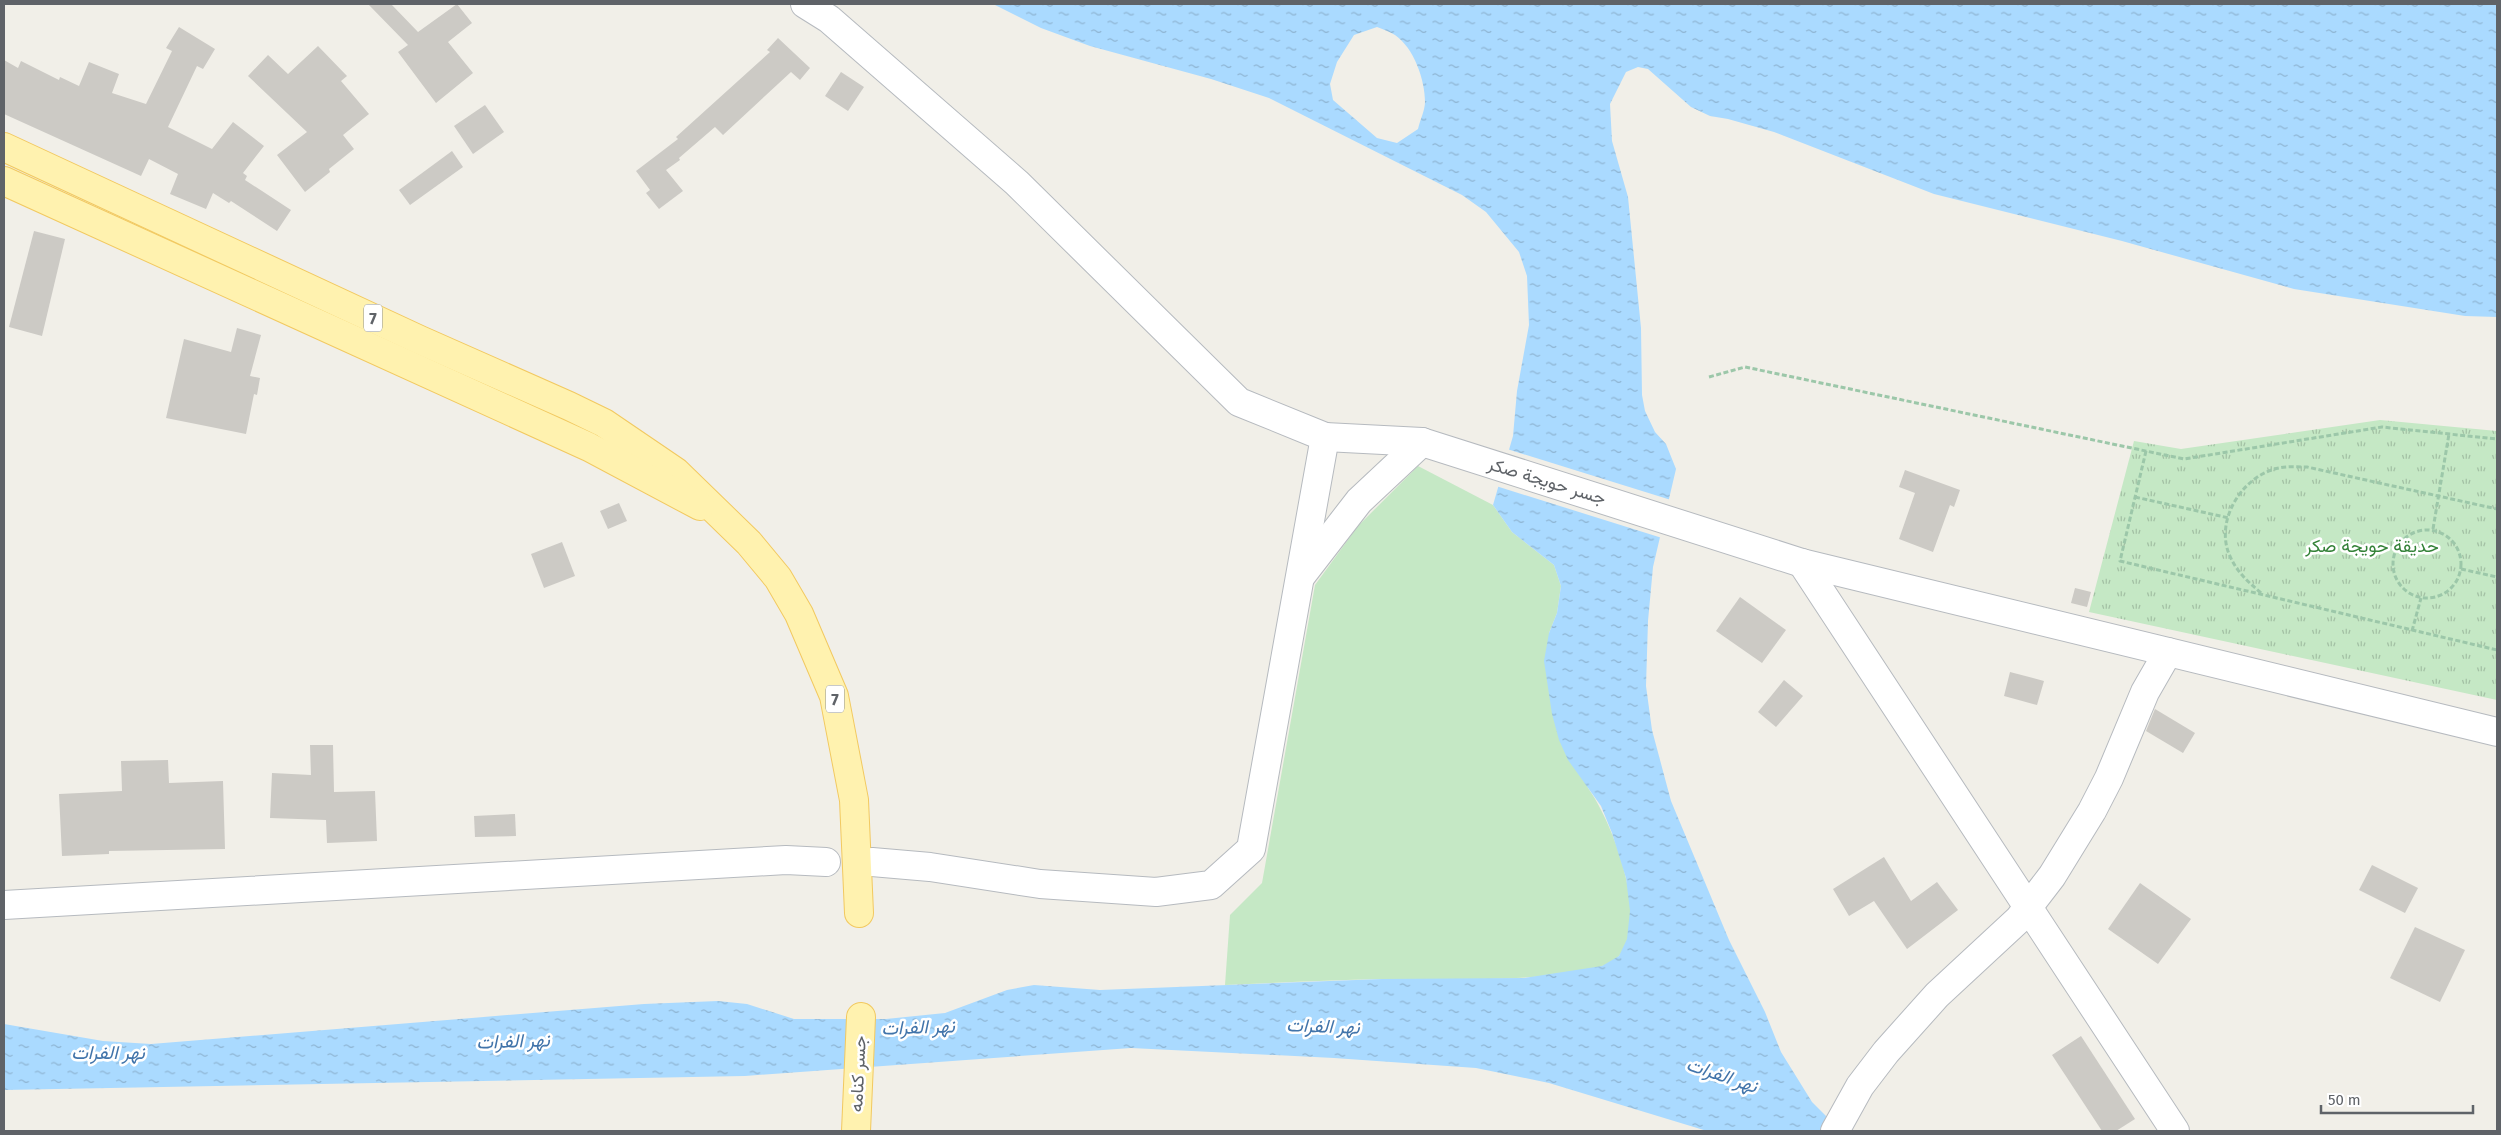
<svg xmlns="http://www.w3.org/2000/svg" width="2501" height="1135" font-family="'Fira Sans',Vazirmatn,sans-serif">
<defs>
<pattern id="park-tufts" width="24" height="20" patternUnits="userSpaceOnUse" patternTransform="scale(1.25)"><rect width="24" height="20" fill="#c5e8c5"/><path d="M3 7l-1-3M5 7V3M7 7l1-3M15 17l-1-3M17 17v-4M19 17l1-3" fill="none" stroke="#a3c0a4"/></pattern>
<pattern id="water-ripples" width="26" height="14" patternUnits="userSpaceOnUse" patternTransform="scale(1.25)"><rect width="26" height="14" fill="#aadaff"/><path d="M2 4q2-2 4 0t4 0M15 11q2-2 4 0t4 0" fill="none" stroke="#8eb4d2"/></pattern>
</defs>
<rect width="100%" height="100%" fill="#f1efe8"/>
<path fill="#c5e8c5" d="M1418 466 1493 505 1512 532 1554 565 1561 586 1557 613 1549 633 1588 788C1612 821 1650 919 1619 956 1594 986 1423 978 1381 979 1329 980 1277 983 1225 985L1230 915 1262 883 1315 585 1358 526Z"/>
<polygon fill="url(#park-tufts)" points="2380,420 2497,431 2497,700 2089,612 2134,441 2181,449"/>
<path fill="url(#water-ripples)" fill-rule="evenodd" d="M993 4H2497V317L2465 316 2294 289 2122 241 1934 194 1774 132 1728 119 1710 116 1691 107 1648 69 1638 67 1626 72 1610 104 1612 141 1628 197 1641 328 1642 395 1645 411 1655 432 1666 444 1676 469 1653 567 1648 621 1646 686 1652 730 1671 801 1729 940 1765 1012 1781 1052 1812 1102 1841 1131H1707L1549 1083 1476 1068 1334 1058 1131 1048 745 1076 4 1090V1024L103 1041 151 1044 644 1004 718 1001 747 1004 794 1019H886L945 1013 1007 990 1034 985 1100 990 1382 979 1524 978 1602 966 1619 956 1627 939 1630 911 1626 878 1612 833 1601 806 1568 760 1559 740 1552 714 1544 661 1549 633 1557 613 1561 586 1554 565 1512 532 1493 505 1513 436 1517 391 1529 325 1527 276 1519 252 1486 212 1462 195 1269 98 1211 79 1090 46 1041 28ZM1377 27C1383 29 1390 32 1395 35 1414 48 1425 80 1425 102 1425 110 1420 120 1418 129L1397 143 1377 138 1333 100 1330 84 1337 62 1354 35Z"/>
<polygon fill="#f1efe8" points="1507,449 1671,500 1662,538 1496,486"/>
<g fill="#cccac5">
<polygon points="368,4 391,4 418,32 457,4 472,23 448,42 473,73 436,103 398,52 408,45"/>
<polygon points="179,27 215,49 203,69 197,66 168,127 212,149 233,122 264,146 243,173 247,176 245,180 291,210 277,231 231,201 229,203 213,193 206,209 170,194 178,174 149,159 141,176 4,114 4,60 18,68 21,61 59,80 60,77 79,86 89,62 119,74 112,93 146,104 172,51 166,48"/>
<polygon points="778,38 810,68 800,80 791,72 723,135 715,127 679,158 680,160 666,170 683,191 659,209 646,193 650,190 636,171 678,139 676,137 770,52 767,50"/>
<polygon points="318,46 347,76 341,81 369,114 343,135 354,149 329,169 330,172 305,192 277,155 307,132 248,76 268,55 288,74"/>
<polygon points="841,72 864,87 848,111 825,96"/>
<polygon points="485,105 504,132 473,154 454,126"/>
<polygon points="452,151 463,167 410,205 399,190"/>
<polygon points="34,231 65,239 42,336 9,327"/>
<polygon points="237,328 261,335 250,376 260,378 257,395 254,394 246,434 166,418 184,339 231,352"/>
<polygon points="1905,470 1960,490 1954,507 1950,505 1933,552 1899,539 1915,493 1899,487"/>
<polygon points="619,503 627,521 608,529 600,511"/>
<polygon points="562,542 575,576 544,588 531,554"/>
<polygon points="2075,588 2091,592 2087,607 2071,603"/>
<polygon points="1740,597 1786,630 1762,663 1716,631"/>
<polygon points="2010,672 2044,681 2037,705 2004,696"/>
<polygon points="1784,680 1803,696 1776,727 1758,712"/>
<polygon points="2155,709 2195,733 2183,753 2146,731"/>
<polygon points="310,745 333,745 334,792 375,791 377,841 327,843 326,820 270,818 272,773 311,775"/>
<polygon points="168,760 169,783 223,781 225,849 109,851 109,854 62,856 59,794 122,791 121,761"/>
<polygon points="515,814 516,836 475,837 474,816"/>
<polygon points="1884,857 1911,901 1937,882 1958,910 1907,949 1874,901 1849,916 1833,889"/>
<polygon points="2372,865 2418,888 2405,913 2359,890"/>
<polygon points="2140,883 2191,919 2158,964 2108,929"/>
<polygon points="2415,927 2465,950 2440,1002 2390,978"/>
<polygon points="2081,1036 2135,1119 2116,1131 2102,1131 2052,1055"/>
</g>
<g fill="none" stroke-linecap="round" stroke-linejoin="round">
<defs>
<g id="secondary">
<polyline points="805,4 829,19 1017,183 1239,402 1325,437 1251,849 1211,885 1156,892 1040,884 930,867 872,862"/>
<polyline points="1325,437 1422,442 1802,563 2497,732"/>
<polyline points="1802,563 2175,1131"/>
<polyline points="1301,576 1359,501 1422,442"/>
<polyline points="4,905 786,860 826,862"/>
<polyline points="1835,1131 1860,1086 1886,1052 1937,995 2019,919 2052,876 2092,811 2109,778 2145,692 2168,652"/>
</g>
<g id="primary">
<polyline points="4,147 420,340 569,406 604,423 676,472 749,543 778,578 799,614 834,696 854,800 859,913"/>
<polyline points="4,181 589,447 700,506"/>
<polyline points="856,1131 861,1017"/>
</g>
</defs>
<use href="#secondary" stroke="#b6babf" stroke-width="30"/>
<use href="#primary" stroke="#f2c960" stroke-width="30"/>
<g stroke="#9cc7a9" stroke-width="3" stroke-dasharray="5 2.5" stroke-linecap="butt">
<polyline points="1709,377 1745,367 2184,459 2382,427 2497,439"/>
<polyline points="2146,451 2120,561 2497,650"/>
<polyline points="2135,497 2229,518"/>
<polyline points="2433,529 2449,434"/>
<circle cx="2427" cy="564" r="34"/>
<polyline points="2461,569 2497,577"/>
<path d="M2261 593C2247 581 2236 571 2229 554 2215 519 2243 475 2279 468 2288 466 2298 467 2307 467L2497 509"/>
<polyline points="2412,631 2421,598"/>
</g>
<use href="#secondary" stroke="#fff" stroke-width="28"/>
<use href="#primary" stroke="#fff2af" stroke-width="28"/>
</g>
<g text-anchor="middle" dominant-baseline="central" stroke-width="5" stroke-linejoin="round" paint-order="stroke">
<g fill="#fff" stroke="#8f9295" stroke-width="1">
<rect x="364" y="304.5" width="18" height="27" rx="4"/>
<rect x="826" y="685.5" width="18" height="27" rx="4"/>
</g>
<g font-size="16" font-weight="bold" fill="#5f6368">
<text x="373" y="318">7</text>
<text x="835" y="699">7</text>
</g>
<g font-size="18" fill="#5f6368" stroke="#fff">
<text transform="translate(1547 481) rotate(17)">جسر حويجة صكر</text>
<text transform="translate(858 1074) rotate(-87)">جسر كنامه</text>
</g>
<g font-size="18" fill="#348238" stroke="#fff">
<text x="2372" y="546">حديقة حويجة صكر</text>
</g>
<g font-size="19" font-style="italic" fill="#4174aa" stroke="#fff">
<text transform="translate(1323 1026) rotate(2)">نهر الفرات</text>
<text transform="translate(918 1027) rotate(-2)">نهر الفرات</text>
<text transform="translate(513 1041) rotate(-2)">نهر الفرات</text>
<text x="108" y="1052">نهر الفرات</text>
<text transform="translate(1722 1075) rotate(19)">نهر الفرات</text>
</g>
</g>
<rect width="2501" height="1135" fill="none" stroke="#5f6368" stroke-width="10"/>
<path d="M2321 1105v8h152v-8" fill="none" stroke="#5f6368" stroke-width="2.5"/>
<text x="2328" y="1105" font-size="15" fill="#5f6368" stroke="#ffffff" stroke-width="4" paint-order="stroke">50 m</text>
</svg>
